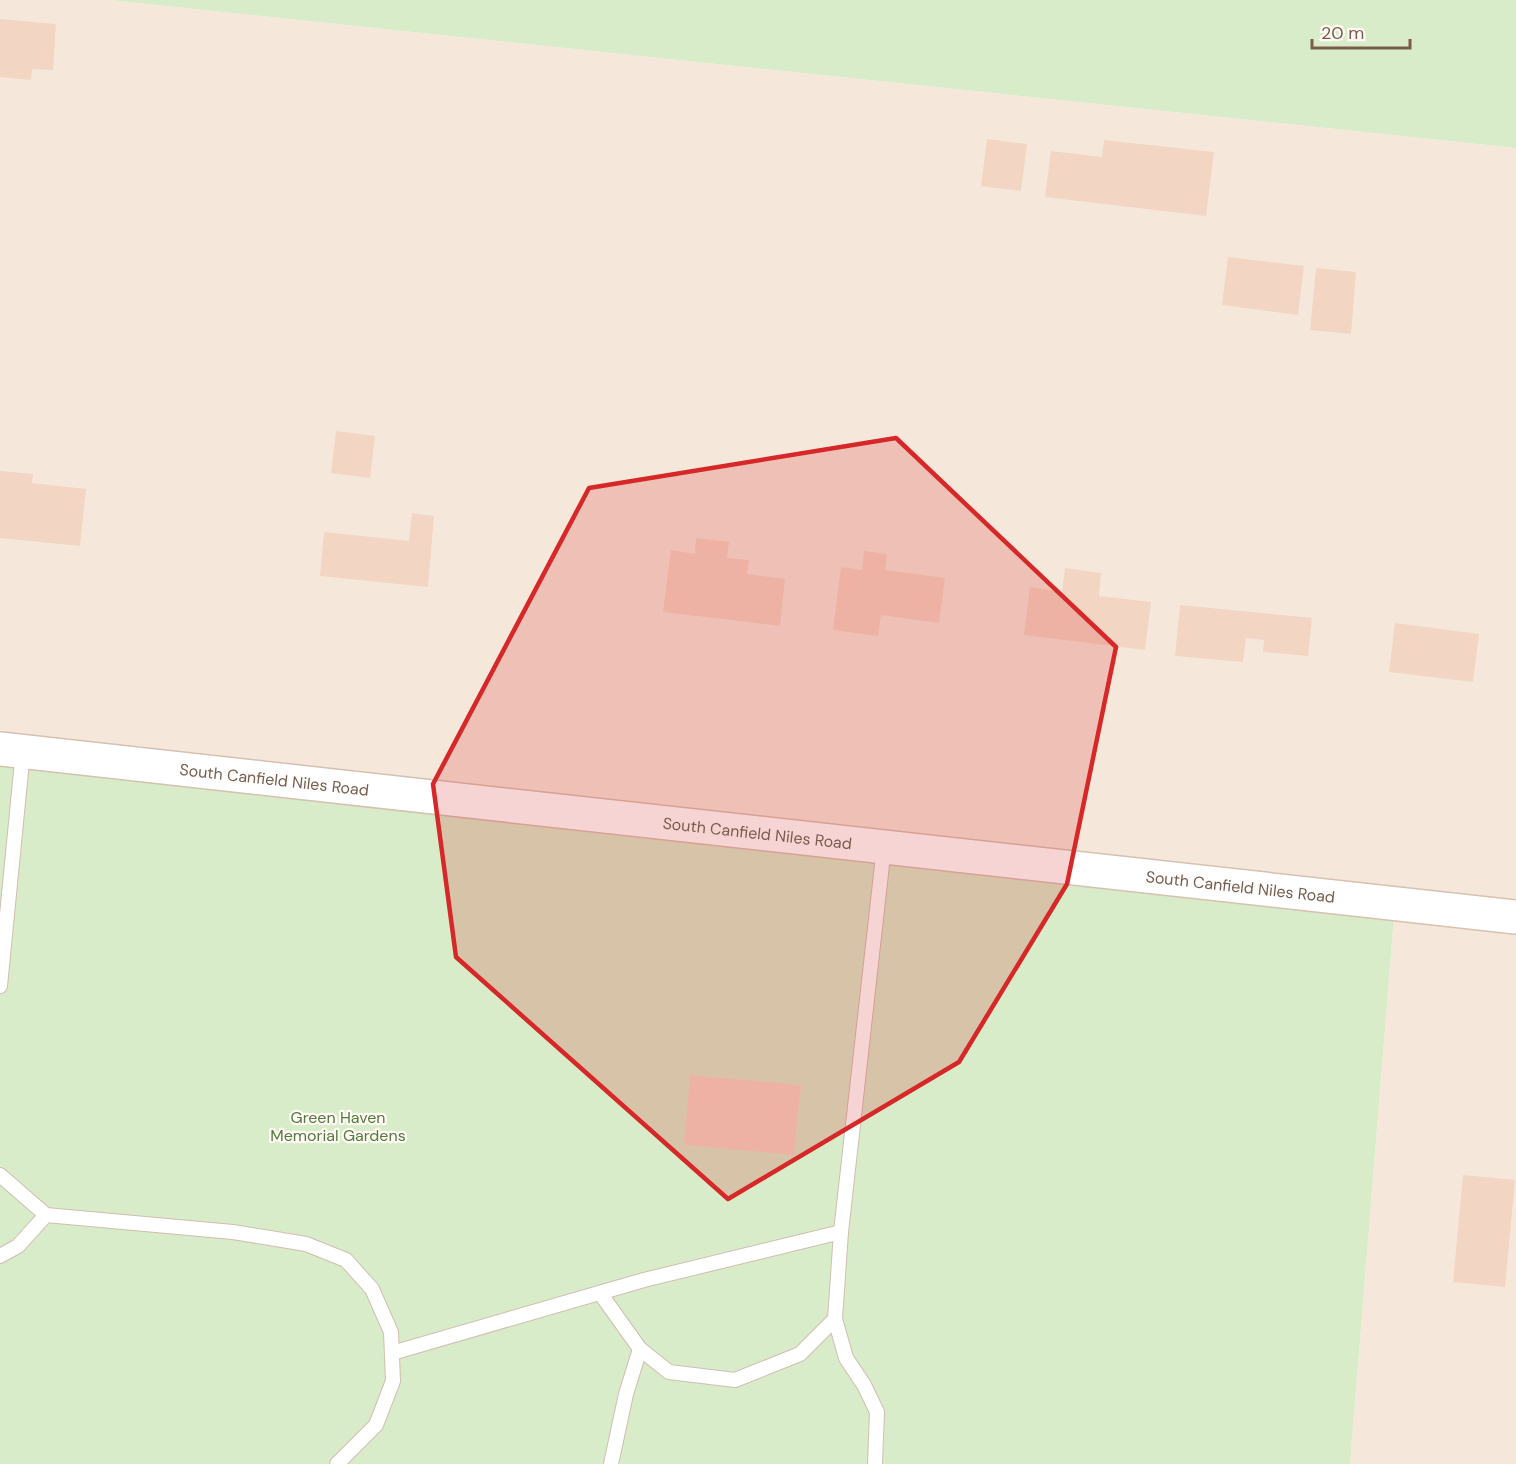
<svg xmlns="http://www.w3.org/2000/svg" width="1516" height="1464" font-family="'DM Sans',sans-serif">
<rect width="100%" height="100%" fill="#fdf6ec"/>
<polygon fill="#f5e8da" points="0,0 109,0 1516,148 1516,1464 1350,1464 1395,904 0,749"/>
<g fill="#d8ecc9">
<polygon points="109,0 1516,0 1516,148"/>
<polygon points="0,749 1395,904 1350,1464 0,1464"/>
</g>
<g fill="#f3d5c3">
<polygon points="0,19 56,24 53,70 32,69 31,80 0,77"/>
<polygon points="987,139 1027,144 1021,191 981,186"/>
<polygon points="1104,140 1214,152 1206,216 1045,197 1051,151 1102,157"/>
<polygon points="1228,257 1304,266 1298,315 1222,305"/>
<polygon points="1316,268 1356,272 1351,334 1310,330"/>
<polygon points="336,431 375,436 370,478 331,473"/>
<polygon points="0,471 33,474 32,483 86,489 80,546 0,538"/>
<polygon points="412,513 434,516 428,587 320,576 324,532 409,541"/>
<polygon points="696,538 729,542 727,558 749,560 747,574 785,579 780,626 663,612 671,550 695,554"/>
<polygon points="864,551 887,554 885,570 945,578 939,623 881,615 878,636 833,630 841,567 862,570"/>
<polygon points="1065,568 1101,573 1099,596 1151,602 1145,650 1024,635 1030,587 1062,592"/>
<polygon points="1180,605 1312,618 1308,656 1263,652 1264,640 1246,638 1243,662 1175,656"/>
<polygon points="1395,623 1479,634 1473,682 1389,672"/>
<polygon points="690,1075 801,1085 794,1155 684,1145"/>
<polygon points="1463,1175 1515,1180 1505,1287 1453,1282"/>
</g>
<g fill="none" stroke-linecap="round" stroke-linejoin="round">
<defs>
<g id="service">
<polyline points="0,986 23,751"/>
<polyline points="0,1175 46,1215 233,1232 306,1244 346,1260 372,1289 391,1332 393,1381 376,1425 337,1464"/>
<polyline points="841,1232 835,1319 846,1358 864,1385 877,1412 875,1464"/>
<polyline points="0,1256 18,1246 46,1215"/>
<polyline points="600,1293 640,1349 669,1372 735,1380 800,1354 835,1319"/>
<polyline points="392,1353 644,1280 841,1232 884,847"/>
<polyline points="611,1464 626,1394 640,1349"/>
</g>
<g id="secondary">
<path id="s1" d="M0 749 1516 917"/>
</g>
</defs>
<use href="#service" stroke="#d1beb0" stroke-width="16"/>
<use href="#secondary" stroke="#d6c0b0" stroke-width="36"/>
<use href="#service" stroke="#fff" stroke-width="14"/>
<use href="#secondary" stroke="#fff" stroke-width="33"/>
</g>
<path fill="#d62828" fill-opacity="0.2" stroke="#d62828" stroke-width="4.5" stroke-linejoin="round" d="M896 438 1116 647 1067 884 959 1062 728 1199 456 957 433 784 589 488Z"/>
<g text-anchor="middle" dominant-baseline="central" stroke-width="4.5" stroke-linejoin="round" paint-order="stroke">
<g font-size="16" fill="#7a5c4d" stroke="#fffaf3">
<text stroke="none"><textPath href="#s1" startOffset="276">South Canfield Niles Road</textPath></text>
<text stroke="none"><textPath href="#s1" startOffset="762">South Canfield Niles Road</textPath></text>
<text stroke="none"><textPath href="#s1" startOffset="1248">South Canfield Niles Road</textPath></text>
</g>
<g font-size="16" fill="#537a41" stroke="#fffaf3">
<text x="338" y="1117">Green Haven<tspan x="338" dy="18">Memorial Gardens</tspan></text>
</g>
</g>
<path d="M1312 39v9h98v-9" fill="none" stroke="#7a5c4d" stroke-width="3"/>
<text x="1321" y="39" font-size="18" fill="#7a5c4d" stroke="#fffaf3" stroke-width="4.5" paint-order="stroke">20 m</text>
</svg>
